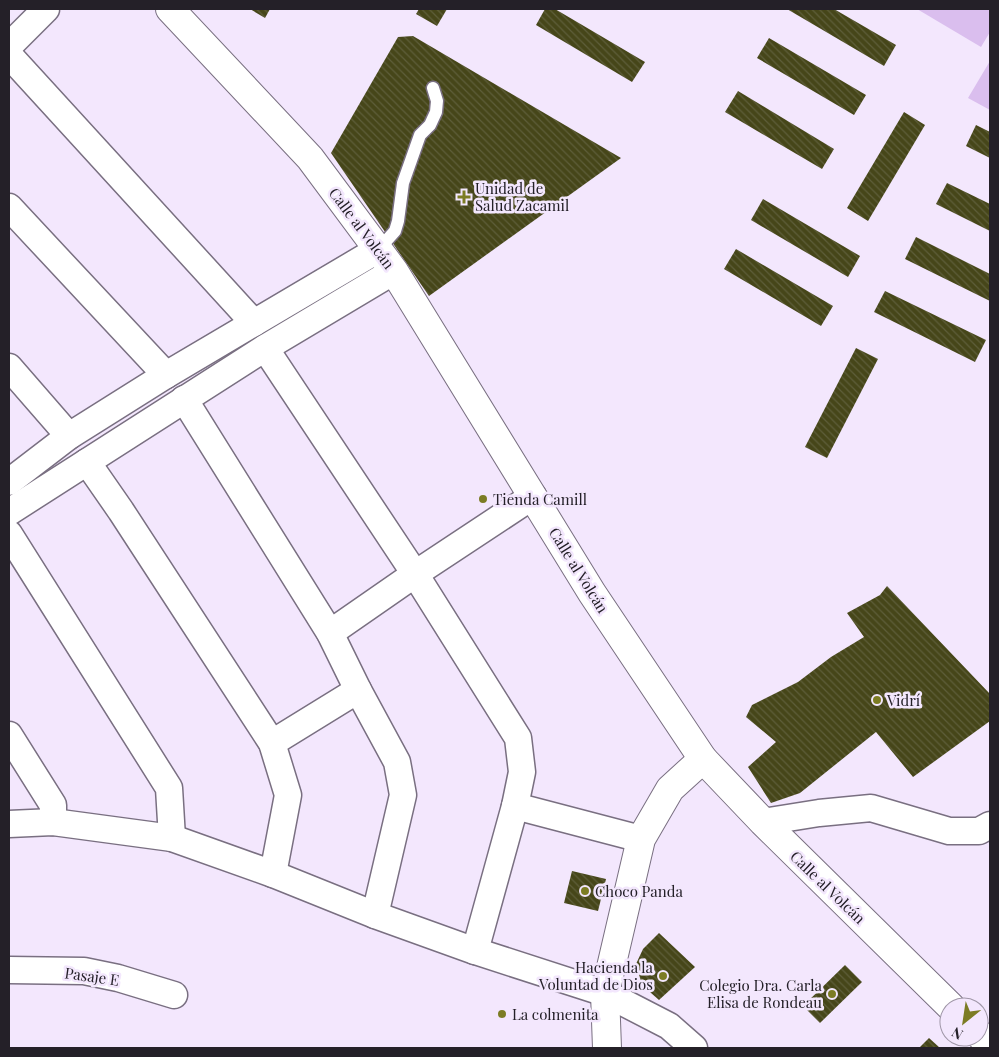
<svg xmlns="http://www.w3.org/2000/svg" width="999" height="1057" font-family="'Playfair Display',serif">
<defs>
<pattern id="building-back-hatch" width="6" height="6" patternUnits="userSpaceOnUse" patternTransform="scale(1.25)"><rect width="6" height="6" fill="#464619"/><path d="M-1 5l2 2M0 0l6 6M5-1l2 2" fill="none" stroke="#5e5e3a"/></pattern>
</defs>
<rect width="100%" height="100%" fill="#f3e7fd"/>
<g fill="#dabeee">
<polygon points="917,9 990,9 990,32 981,47"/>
<polygon points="990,61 990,110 968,98"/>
</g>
<g fill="url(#building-back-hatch)">
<polygon points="250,9 270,9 265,18"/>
<polygon points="419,9 447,9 437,26 416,14"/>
<polygon points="545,9 555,9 645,62 632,82 536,25"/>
<polygon points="787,9 834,9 896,45 884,66"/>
<polygon points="413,36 621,158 429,296 331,153 398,37"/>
<polygon points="769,38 866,95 854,115 757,58"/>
<polygon points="738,91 834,149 822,169 725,112"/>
<polygon points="904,112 925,125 868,221 847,208"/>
<polygon points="976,125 990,132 990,158 966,146"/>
<polygon points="947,183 990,204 990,231 936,204"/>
<polygon points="763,199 860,256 848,277 751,220"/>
<polygon points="916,237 990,274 990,301 905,259"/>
<polygon points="736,249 833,306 821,326 724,269"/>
<polygon points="885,291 986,340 975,362 874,312"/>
<polygon points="856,348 878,359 827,458 805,447"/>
<polygon points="887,586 990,694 990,721 913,777 876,732 800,793 771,803 748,767 776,742 746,717 752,705 798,682 831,657 864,637 847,613 880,595"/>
<polygon points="572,871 606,879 598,911 564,903"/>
<polygon points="659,933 695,967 659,1000 642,985 636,964 643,949"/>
<polygon points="845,965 862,982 820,1023 803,1006"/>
<polygon points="929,1038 940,1048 919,1048"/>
</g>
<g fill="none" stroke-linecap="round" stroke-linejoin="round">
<defs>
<polyline id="lane" points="379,249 395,231 398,221 403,183 420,135 430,125 436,112 437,101 433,88"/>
<g id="street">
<polyline points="9,46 46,9"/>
<polyline points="9,55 254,323"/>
<polyline points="9,207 166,375"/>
<polyline points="265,348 415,574 518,738 522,772 515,806 475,951"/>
<polyline points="9,367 69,436"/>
<polyline points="184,399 330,633 358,690 397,762 403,795 375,915"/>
<polyline points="87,462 121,511 272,743 288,795 273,874"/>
<polyline points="9,482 69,436 166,375 379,249"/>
<polyline points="9,512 265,348 394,271"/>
<polyline points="9,534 169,788 172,838"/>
<polyline points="330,633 415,574 533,496"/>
<polyline points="9,735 53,805 53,822"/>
<polyline points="272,743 358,690"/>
<polyline points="515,806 641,839"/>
<polyline points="763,822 819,813 871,808 949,831 979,831 990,825"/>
<polyline points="9,824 53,822 172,838 273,874 375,915 475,951 605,993 669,1026 694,1048"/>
<polyline points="9,970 84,971 118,978 174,995"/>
</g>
<g id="secondary">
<polyline points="170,9 310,158 394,271 592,593 703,759 763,822 951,1007"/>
<polyline points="979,1034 990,1045"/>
<polyline points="607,1048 605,993 641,839 670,789 703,759"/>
</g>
</defs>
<use href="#lane" stroke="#796f81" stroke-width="15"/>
<use href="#street" stroke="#796f81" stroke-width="29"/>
<use href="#secondary" stroke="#796f81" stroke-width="30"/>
<use href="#lane" stroke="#fff" stroke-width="12"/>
<use href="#street" stroke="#fff" stroke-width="26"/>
<use href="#secondary" stroke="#fff" stroke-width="28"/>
</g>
<g fill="#7c7c24" stroke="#f3e7fd" stroke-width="2">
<path d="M461.5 189.5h5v5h5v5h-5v5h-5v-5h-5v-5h5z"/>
<circle cx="483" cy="499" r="5"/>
<circle cx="877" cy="700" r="5"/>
<circle cx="585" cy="891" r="5"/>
<circle cx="663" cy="976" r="5"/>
<circle cx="832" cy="994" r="5"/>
<circle cx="502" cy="1014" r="5"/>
</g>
<g text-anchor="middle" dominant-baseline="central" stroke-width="5" stroke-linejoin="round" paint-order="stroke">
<g font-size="15" fill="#242028" stroke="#f3e7fd" text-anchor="start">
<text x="475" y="188">Unidad de<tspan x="475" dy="17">Salud Zacamil</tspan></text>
<text x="493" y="499">Tienda Camill</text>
<text x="887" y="700">Vidrí</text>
<text x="595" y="891">Choco Panda</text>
<text x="653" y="967" text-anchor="end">Hacienda la<tspan x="653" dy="17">Voluntad de Dios</tspan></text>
<text x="822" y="985" text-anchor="end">Colegio Dra. Carla<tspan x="822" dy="17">Elisa de Rondeau</tspan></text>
<text x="512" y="1014">La colmenita</text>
</g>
<g font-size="15" fill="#242028" stroke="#f3e7fd">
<text transform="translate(362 228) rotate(53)">Calle al Volcán</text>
<text transform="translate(579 570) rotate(58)">Calle al Volcán</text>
<text transform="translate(828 887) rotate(44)">Calle al Volcán</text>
<text transform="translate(92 976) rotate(8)">Pasaje E</text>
</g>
</g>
<rect width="999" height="1057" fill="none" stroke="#242028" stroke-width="20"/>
<g transform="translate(964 1022) rotate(210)"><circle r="24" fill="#f3e7fd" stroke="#a097a8"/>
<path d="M0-4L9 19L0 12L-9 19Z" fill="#7c7c24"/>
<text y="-8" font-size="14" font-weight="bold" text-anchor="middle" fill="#242028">N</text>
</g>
</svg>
